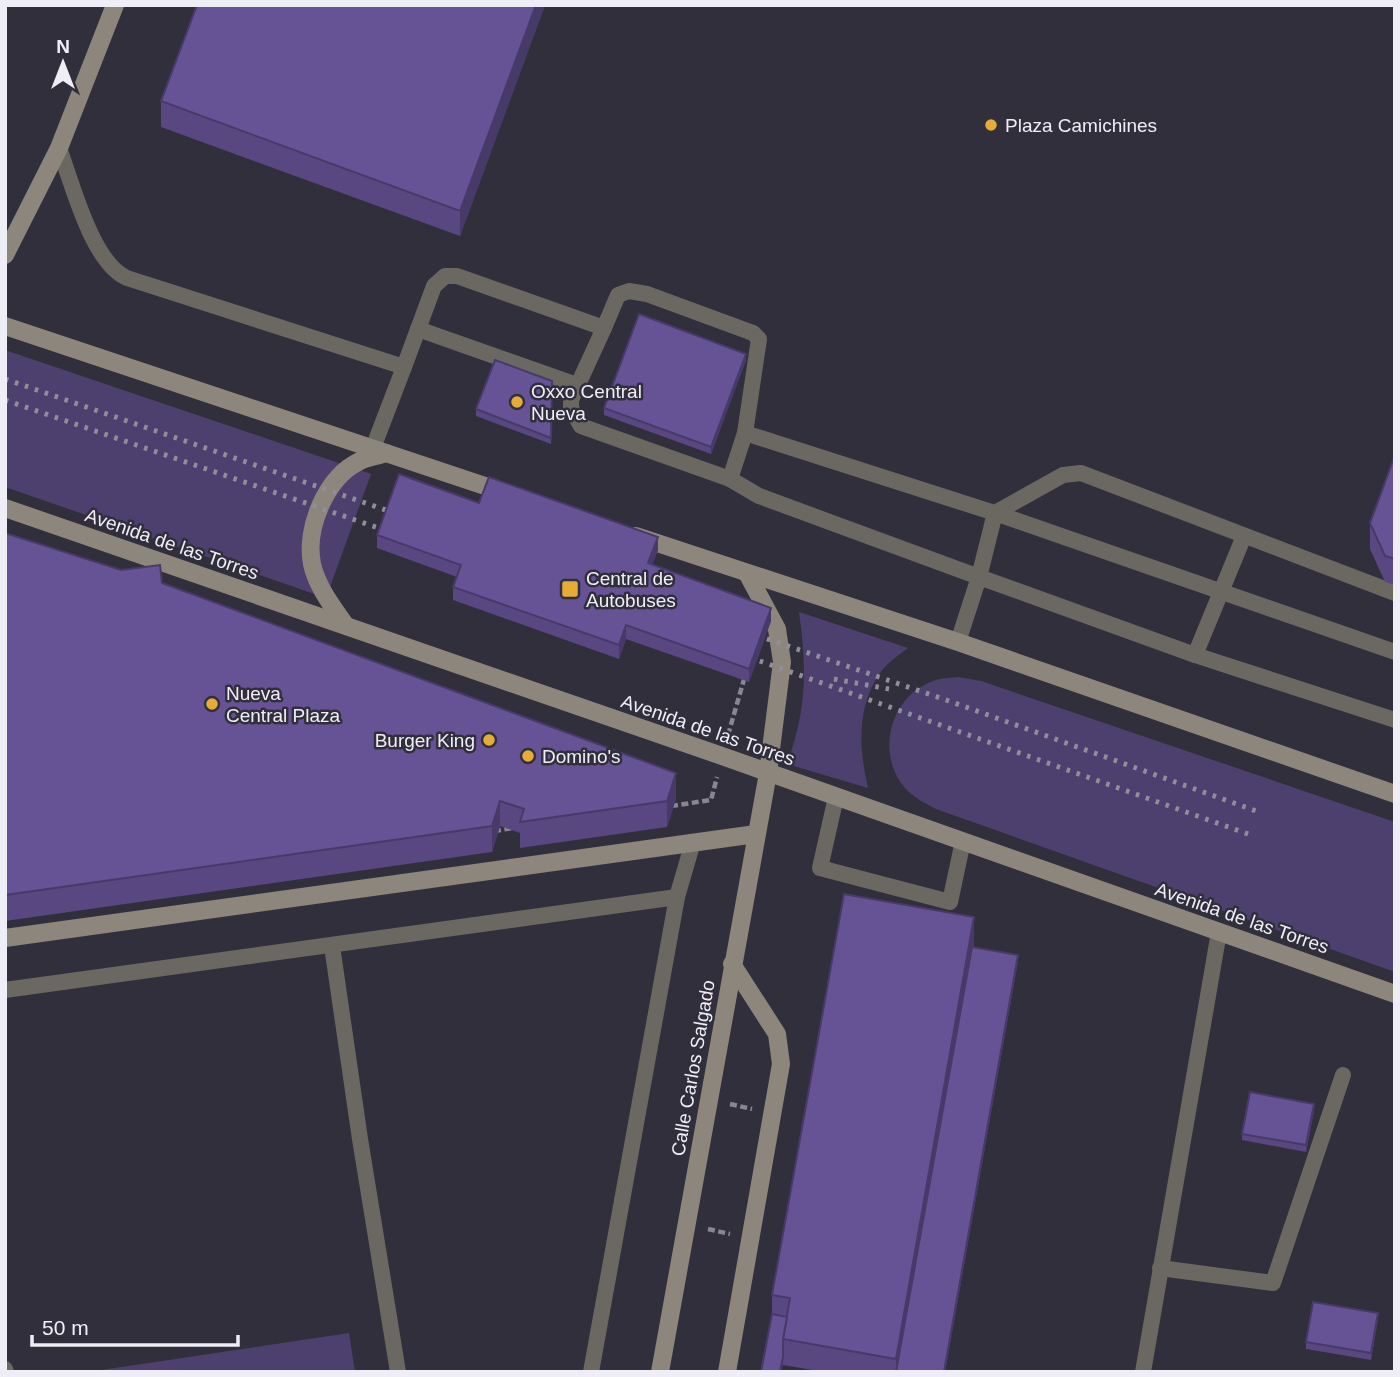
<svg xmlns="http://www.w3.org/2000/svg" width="1400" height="1377" font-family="Arial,sans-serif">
<rect width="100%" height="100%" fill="#322f3c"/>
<g fill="#4d406f">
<polygon points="5,350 371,474 326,598 5,487"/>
<path d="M799 612 908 648C899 655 886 664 880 673 856 708 859 749 868 788L787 764C807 709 807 668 799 612Z"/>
<path d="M958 677 981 681 1395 822V972L936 809C923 802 910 796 901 783 876 747 893 693 936 680 943 678 951 678 958 677Z"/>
<polygon points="349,1333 355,1372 88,1372"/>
</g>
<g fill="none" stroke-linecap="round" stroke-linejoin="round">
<g stroke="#898692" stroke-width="4.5" stroke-dasharray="7 3.5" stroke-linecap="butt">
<polyline points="728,735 745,676"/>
<polyline points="671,806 711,800 717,777"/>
<polyline points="494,831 513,828"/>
<polyline points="730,1104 752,1109"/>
<polyline points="708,1229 730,1234"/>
</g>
<g stroke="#6b6861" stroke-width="16">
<path d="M59 148C72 183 92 263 127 278L404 367 434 286 445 276H457L604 328 618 295 629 291 647 294 753 333 759 339 745 433 730 479 759 496 979 577 995 513 1395 652"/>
<polyline points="604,328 571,400 571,408 581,426 730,479"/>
<polyline points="418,329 577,385"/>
<polyline points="745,433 995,513 1063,475 1081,473 1395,593"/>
<polyline points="373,448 404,367"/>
<polyline points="958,642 979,577 1195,655 1395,720"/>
<polyline points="1195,655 1244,536"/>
<polyline points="836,797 820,868 950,902 963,841"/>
<polyline points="332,946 360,1139 398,1372"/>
<polyline points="5,990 677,897"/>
<polyline points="1160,1268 1273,1283 1343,1075"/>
<polyline points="5,1369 6,1372"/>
<polyline points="591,1372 677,897 693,842"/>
<polyline points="1143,1372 1219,932"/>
</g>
<g stroke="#8c867c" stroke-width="18">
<polyline points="5,255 59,148 115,5"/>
<polyline points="5,326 506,493"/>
<polyline points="5,508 722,756 1395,994"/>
<polyline points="636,536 958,642 1395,794"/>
<path d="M346 626C333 607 317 587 312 564 305 528 326 477 360 461 368 457 378 456 386 453"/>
<polyline points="5,938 756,834"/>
<polyline points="660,1372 768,773 782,662 777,629 747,573"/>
<polyline points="727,1372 781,1064 777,1034 732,964"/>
</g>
<g stroke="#908e99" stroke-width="5" stroke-dasharray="3.5 7" stroke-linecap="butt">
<polyline points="5,379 406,517"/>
<polyline points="5,400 399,535"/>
<polyline points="747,632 949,701 1259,812"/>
<polyline points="740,654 1251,835"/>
<polyline points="834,679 889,689"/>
</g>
</g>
<g fill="#584781">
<polygon points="197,5 545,5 460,236 161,127 161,101"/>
<polygon points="746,360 711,454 604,415 604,408"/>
<polygon points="552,381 551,444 476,416 476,409"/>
<polygon points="1395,455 1395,585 1385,582 1370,549 1370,523"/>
<polygon points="479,503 658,550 652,565 771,621 749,682 626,639 619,659 453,600 453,587 457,577 377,548 377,535"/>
<polygon points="5,533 162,583 676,799 667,827 520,848 520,833 500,826 492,852 5,921"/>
<polygon points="974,942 973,947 1018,961 945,1372 824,1372 783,1365 783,1364 781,1372 761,1372 772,1314 772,1295"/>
<polygon points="1314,1111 1306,1152 1242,1140 1242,1134"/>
<polygon points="1378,1319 1371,1360 1306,1349 1306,1342"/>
</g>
<g fill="#473a69">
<polygon points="536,5 545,5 460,236 460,211"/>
<polygon points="746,354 746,360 711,454 711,447"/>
<polygon points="658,537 658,550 648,577 648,563"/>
<polygon points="771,608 771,621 749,682 749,669"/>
<polygon points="626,625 626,639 619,659 619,645"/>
<polygon points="676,773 676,799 667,827 667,801"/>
<polygon points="500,801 500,826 492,852 492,826"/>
<polygon points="974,917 974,942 898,1372 896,1372 896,1359"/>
<polygon points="1018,955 1018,961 945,1372 944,1372"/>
<polygon points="1314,1104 1314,1111 1306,1152 1306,1145"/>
<polygon points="1378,1313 1378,1319 1371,1360 1371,1353"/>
</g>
<g fill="#665396" stroke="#473a69" stroke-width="2">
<polygon points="197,5 536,5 460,211 161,101"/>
<polygon points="639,314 746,354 711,447 604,408"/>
<polygon points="495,360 552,381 551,438 476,409"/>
<polygon points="1395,455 1395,559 1385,556 1370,523"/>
<polygon points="399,474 479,503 489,477 658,537 648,563 771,608 749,669 626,625 619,645 453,587 461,565 377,535"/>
<polygon points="5,533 121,570 160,565 162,583 676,773 667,801 520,822 524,809 500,801 492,826 5,895"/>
<polygon points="844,894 974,917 896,1359 783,1339 790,1298 772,1295"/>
<polygon points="972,947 1018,955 944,1372 896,1372"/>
<polygon points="1250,1092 1314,1104 1306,1145 1242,1134"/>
<polygon points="1313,1302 1378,1313 1371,1353 1306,1342"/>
<polygon points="772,1314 787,1317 783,1339 783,1357 780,1372 761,1372"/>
</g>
<g fill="#e6ac36" stroke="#322f3c" stroke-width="2.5">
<circle cx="991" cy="125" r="7"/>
<circle cx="517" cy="402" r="7"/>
<rect x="561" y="580" width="18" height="18" rx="3.5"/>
<circle cx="212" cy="704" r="7"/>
<circle cx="489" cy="740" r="7"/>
<circle cx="528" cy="756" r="7"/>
</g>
<g text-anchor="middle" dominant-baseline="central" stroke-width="5" stroke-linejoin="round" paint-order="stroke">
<g font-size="19" fill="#efedf6" stroke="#322f3c" text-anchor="start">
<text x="1005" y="125">Plaza Camichines</text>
<text x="531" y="391">Oxxo Central<tspan x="531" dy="22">Nueva</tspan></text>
<text x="586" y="578">Central de<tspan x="586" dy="22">Autobuses</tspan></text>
<text x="226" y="693">Nueva<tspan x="226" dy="22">Central Plaza</tspan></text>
<text x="475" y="740" text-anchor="end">Burger King</text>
<text x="542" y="756">Domino's</text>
</g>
<g font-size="19" fill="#efedf6" stroke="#322f3c">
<text transform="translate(172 544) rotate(19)">Avenida de las Torres</text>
<text transform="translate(708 730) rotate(19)">Avenida de las Torres</text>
<text transform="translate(1242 918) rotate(19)">Avenida de las Torres</text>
<text transform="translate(693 1068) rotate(-80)">Calle Carlos Salgado</text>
</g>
</g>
<rect width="1400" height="1377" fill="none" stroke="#efedf6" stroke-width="14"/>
<g transform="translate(63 63)" stroke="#322f3c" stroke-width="5" paint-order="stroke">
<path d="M0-5L12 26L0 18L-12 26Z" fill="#efedf6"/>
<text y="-10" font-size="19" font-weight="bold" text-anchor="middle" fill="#efedf6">N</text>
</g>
<path d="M32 1335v10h206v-10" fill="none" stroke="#efedf6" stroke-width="3.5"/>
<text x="42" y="1335" font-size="21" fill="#efedf6" stroke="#322f3c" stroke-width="5" paint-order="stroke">50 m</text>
</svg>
